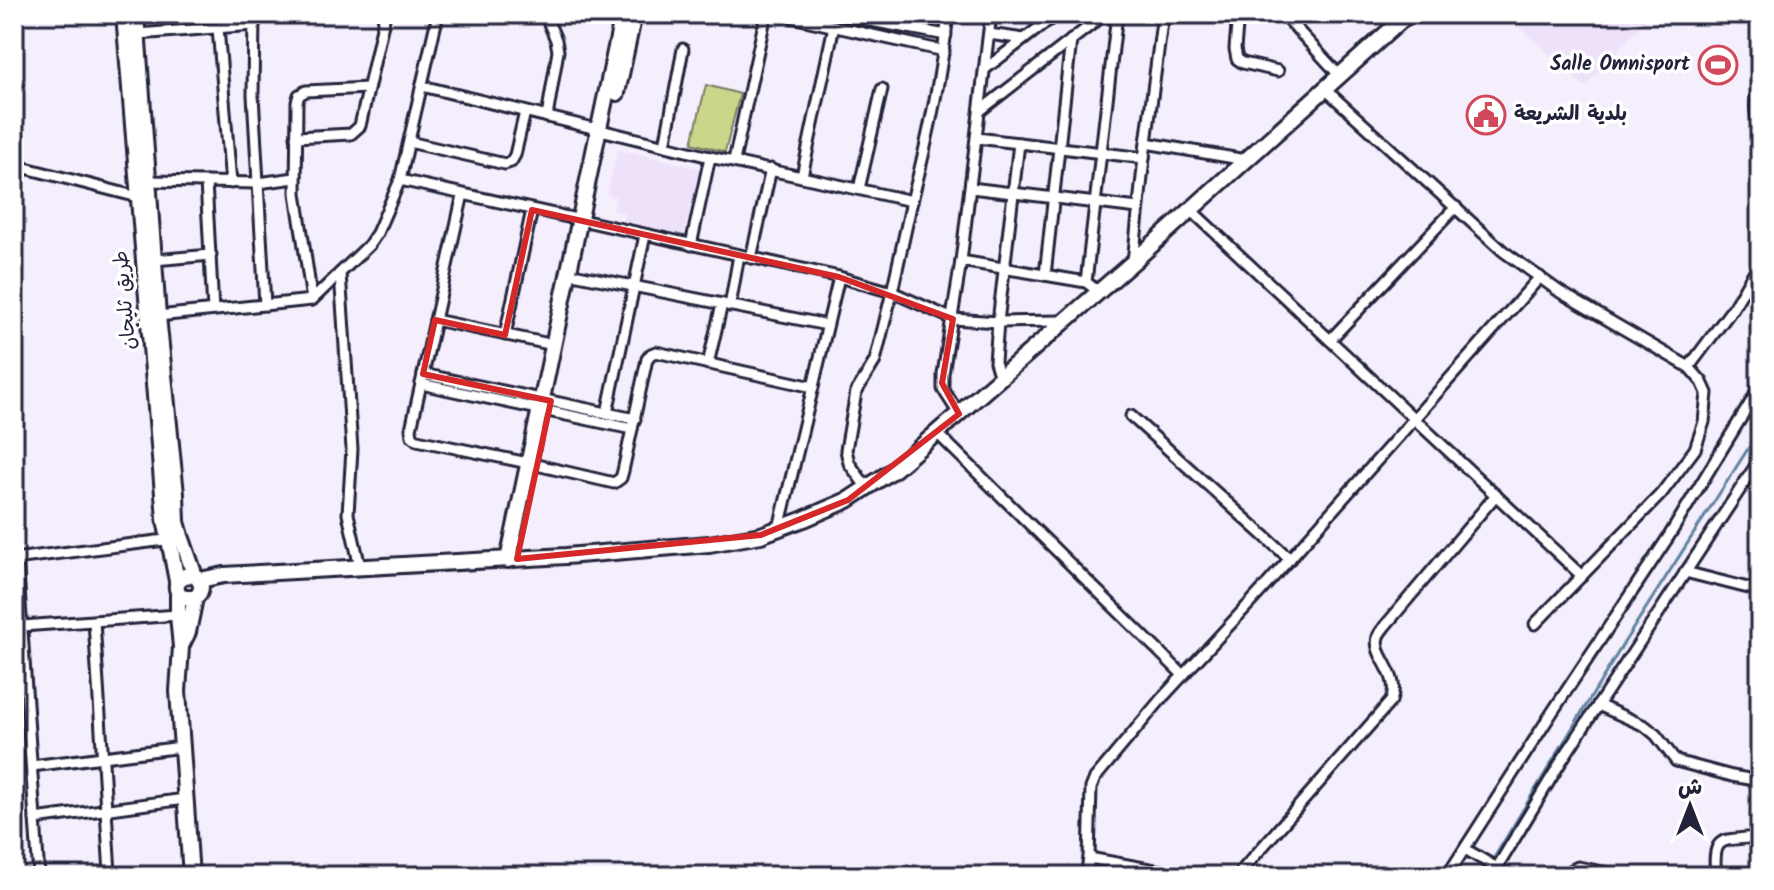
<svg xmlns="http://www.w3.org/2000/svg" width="1774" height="890" font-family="Kalam,'Playpen Sans Arabic',sans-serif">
<rect width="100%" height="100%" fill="#f5eefc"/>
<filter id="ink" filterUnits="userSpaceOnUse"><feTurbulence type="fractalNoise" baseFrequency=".0125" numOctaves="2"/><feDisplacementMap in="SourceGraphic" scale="16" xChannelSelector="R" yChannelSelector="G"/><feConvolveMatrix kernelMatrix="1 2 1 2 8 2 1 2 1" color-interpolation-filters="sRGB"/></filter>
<g filter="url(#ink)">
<g fill="#eee2fa">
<polygon points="1505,14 1651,14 1585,87"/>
<polygon points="618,150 631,153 632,152 700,169 683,236 623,221 624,213 613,210 616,197 607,194"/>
</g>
<polygon fill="#cbd68a" stroke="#767c62" stroke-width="2" points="706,85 740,94 725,152 692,143"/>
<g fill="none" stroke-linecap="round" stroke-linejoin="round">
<polyline stroke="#5f83a2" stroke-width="3" points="1483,876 1625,641 1760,430"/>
<defs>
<g id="street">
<polyline points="227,14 227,23 218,28 231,183"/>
<polyline points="254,14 253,95 265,305"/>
<polyline points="438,14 400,180 839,277 813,387 656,352 651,354 647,359 623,471 621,478 614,483 528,463 417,440 412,436 411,429 463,194"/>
<polyline points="545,14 556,40 558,51 547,117"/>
<polyline points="778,14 944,51"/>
<polyline points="833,14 946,35"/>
<polyline points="1238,14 1235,49 1237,59 1243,63 1278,71"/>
<polyline points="1283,14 1340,76"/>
<polyline points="138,34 254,25"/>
<polyline points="989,34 1024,39"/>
<polyline points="985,69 1057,14"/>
<path d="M1760 85C1754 99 1754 113 1760 128"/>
<path d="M422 86 710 157 912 201C928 139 941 78 948 14"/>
<polyline points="1325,89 1503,251 1560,292 1689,367"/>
<polyline points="981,110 1105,14"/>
<polyline points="296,137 351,134 360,126 385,14"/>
<polyline points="977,138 1144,158"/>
<polyline points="409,142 505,164 511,162 515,155 525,112"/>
<polyline points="1146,143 1246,160"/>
<polyline points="665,145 683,49"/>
<polyline points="734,161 766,14"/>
<polyline points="14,165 142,198"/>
<polyline points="802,176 834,26"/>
<polyline points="149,181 258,183 295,178"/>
<polyline points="206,182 213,310"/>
<polyline points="971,188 1138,208"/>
<polyline points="859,189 882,89"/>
<polyline points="1191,210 1582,576"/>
<polyline points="691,245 710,157"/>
<polyline points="751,258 771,169"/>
<polyline points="154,260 211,255"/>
<polyline points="961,261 1086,282 1099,292"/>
<polyline points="1133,262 1144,158 1163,14"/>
<polyline points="340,273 352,449 348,514 360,567"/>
<polyline points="578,275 827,325"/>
<polyline points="1045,275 1071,40"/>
<polyline points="839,277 892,292 953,319 998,322 1063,321"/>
<polyline points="1086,282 1117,14"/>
<polyline points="312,300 369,245 377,233 400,180"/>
<polyline points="730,306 739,255"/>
<polyline points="158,316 312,300 296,193 297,102 299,95 306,91 368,88"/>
<polyline points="435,320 554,345"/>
<polyline points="505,335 532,210"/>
<polyline points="1330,340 1456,207"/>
<polyline points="708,364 722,304"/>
<polyline points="423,374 635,419"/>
<polyline points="1000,378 995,362 998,322 1019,143"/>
<polyline points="421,384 632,429"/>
<polyline points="607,413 645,235"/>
<polyline points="959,414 943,389 943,374 961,261 991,14"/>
<polyline points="1131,416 1290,559"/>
<polyline points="937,433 1183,675"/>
<polyline points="867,488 849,463 846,450 856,392 875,361 892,292 912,201"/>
<polyline points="779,528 813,387"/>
<polyline points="14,559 173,539"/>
<polyline points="17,559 39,876"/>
<polyline points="1685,572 1760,591"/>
<polyline points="94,621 110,873"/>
<polyline points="1535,624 1661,494 1695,449 1704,422 1707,393 1702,382 1689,367 1733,308 1760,262"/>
<polyline points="22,626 178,615"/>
<polyline points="1598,705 1645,726 1656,735 1676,761 1732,776 1760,781"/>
<polyline points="32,766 182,747"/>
<polyline points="35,819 185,799"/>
<polyline points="1465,849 1497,868 1505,876"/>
<polyline points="1089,858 1188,876"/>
<polyline points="1086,876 1089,858 1091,788 1095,778 1162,698 1261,591 1540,277"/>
<path d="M1237 876 1391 701C1402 673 1372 657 1378 637 1379 633 1383 629 1385 626L1496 495"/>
<polyline points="1447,876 1553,711 1669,536 1760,387"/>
<polyline points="1492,876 1562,760 1760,459"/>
<polyline points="1567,876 1572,870 1578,867 1623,876"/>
<path d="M1716 876C1711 830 1726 843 1760 836"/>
</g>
<g id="secondary">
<polyline points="617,93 634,14"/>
<polyline points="508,560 623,14"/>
<polyline points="200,580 224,575 566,556 709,544 761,535 804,519 848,500 895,469 1133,262 1408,14"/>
</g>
<g id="primary">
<polyline points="124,14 165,519 177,581"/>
<path d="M136 14 158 316 176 494 177 522 181 536 195 576C203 583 203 591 195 598H183C170 587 179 572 195 576"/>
<polyline points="178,595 178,615 181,647 178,691 191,876"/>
<polyline points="181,646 188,632 195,598"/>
</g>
</defs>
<use href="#street" stroke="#22223b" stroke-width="15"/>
<use href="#secondary" stroke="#22223b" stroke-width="20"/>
<use href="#primary" stroke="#22223b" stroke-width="20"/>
<use href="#street" stroke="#fff" stroke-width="9"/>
<use href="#secondary" stroke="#fff" stroke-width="14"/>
<use href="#primary" stroke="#fff" stroke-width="14"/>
</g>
</g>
<path fill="none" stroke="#d62828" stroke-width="6" stroke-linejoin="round" d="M532 210 839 277 953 319 942 383 959 414 848 500 761 535 517 559 551 401 423 374 435 320 505 335Z"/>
<defs>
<symbol id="stadium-ring" viewBox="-11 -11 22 22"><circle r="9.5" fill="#fff" stroke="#d1495b" stroke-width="1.5"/><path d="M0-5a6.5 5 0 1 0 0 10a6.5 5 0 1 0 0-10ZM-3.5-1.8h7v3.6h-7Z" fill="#d1495b"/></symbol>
<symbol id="civic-ring" viewBox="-11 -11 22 22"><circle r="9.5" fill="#fff" stroke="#d1495b" stroke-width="1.5"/><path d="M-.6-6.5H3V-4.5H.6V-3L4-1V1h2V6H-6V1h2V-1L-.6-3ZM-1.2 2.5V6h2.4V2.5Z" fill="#d1495b"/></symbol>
</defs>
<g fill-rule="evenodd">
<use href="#stadium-ring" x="1696" y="43" width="44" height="44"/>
<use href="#civic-ring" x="1464" y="93" width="44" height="44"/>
</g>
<g text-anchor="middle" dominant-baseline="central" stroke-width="7" stroke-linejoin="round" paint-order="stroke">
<g font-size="20" font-weight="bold" fill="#22223b" stroke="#fff" text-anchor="end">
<text x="1690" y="65">Salle Omnisport</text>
<text x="1514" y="115" text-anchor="start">بلدية الشريعة</text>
</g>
<g font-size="20" fill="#22223b" stroke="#fff">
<text transform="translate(126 300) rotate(-95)">طريق ثليجان</text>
</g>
</g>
<rect width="1774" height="890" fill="none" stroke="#fff" stroke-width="48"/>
<rect x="24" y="24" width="1726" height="842" fill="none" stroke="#22223b" stroke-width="3" filter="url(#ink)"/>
<g transform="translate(1690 806)" stroke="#ffffff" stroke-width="6" paint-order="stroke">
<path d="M0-6L14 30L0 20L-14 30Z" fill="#22223b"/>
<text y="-12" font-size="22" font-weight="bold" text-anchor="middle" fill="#22223b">ش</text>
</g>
</svg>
